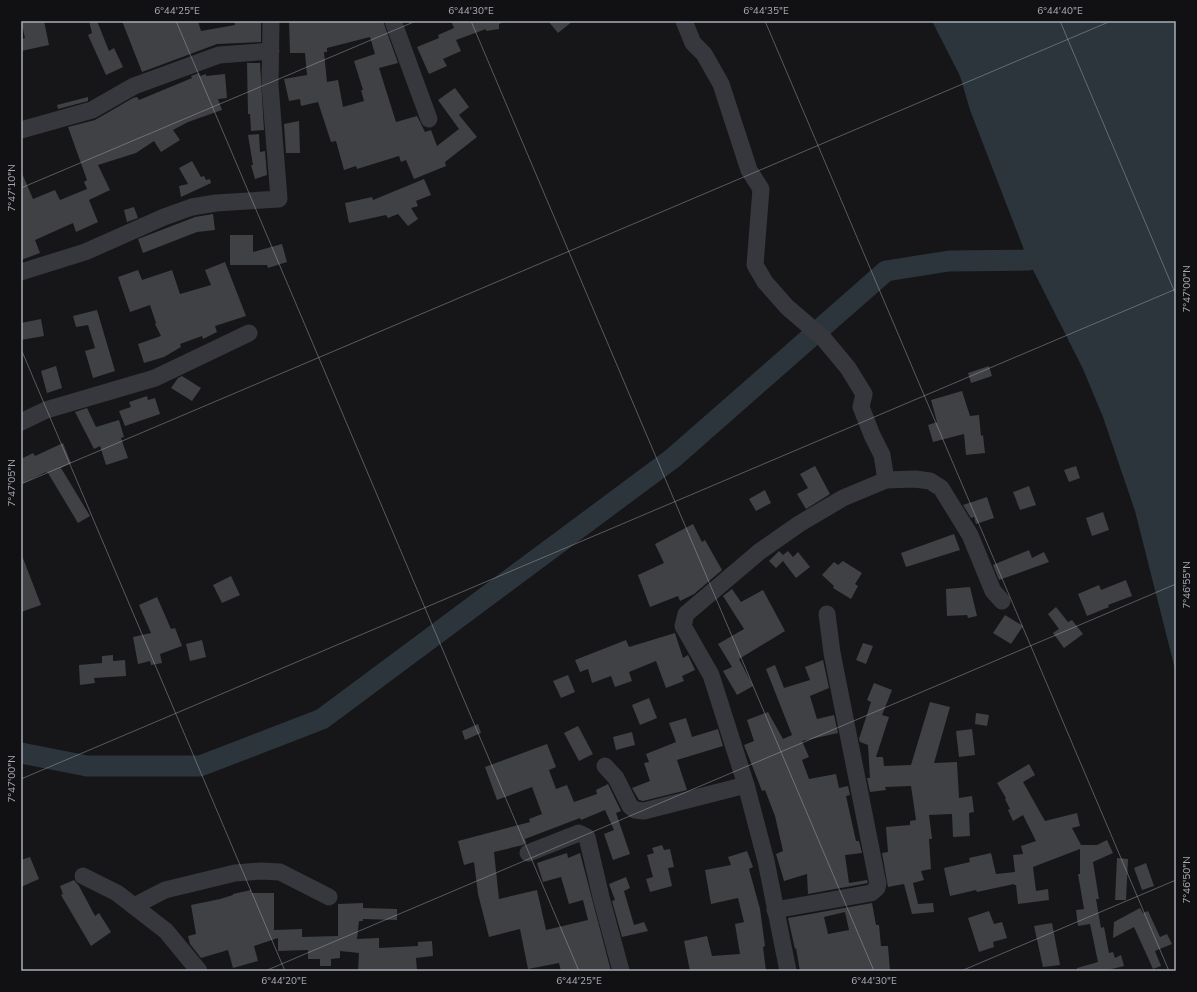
<svg xmlns="http://www.w3.org/2000/svg" width="1197" height="992" font-family="'Nunito Sans',sans-serif">
<rect width="100%" height="100%" fill="#161618"/>
<polygon fill="#2c353c" points="932,21 1176,21 1176,673 1135,511 1103,417 1083,369 1028,260 970,110 960,76"/>
<g fill="none" stroke-linecap="round" stroke-linejoin="round">
<polyline stroke="#2c353c" stroke-width="21" points="21,753 87,766 200,766 322,719 673,458 886,271 949,261 1028,260 1047,238"/>
</g>
<g fill="#404145" fill-rule="evenodd">
<polygon points="21,21 44,21 49,45 21,51 21,39 25,38"/>
<polygon points="89,21 97,21 109,51 114,48 123,67 106,75 88,35 92,33"/>
<polygon points="122,21 198,21 201,31 235,25 234,21 261,21 261,42 217,44 142,72"/>
<path d="M289 21H383L398 63 379 68 396 122 417 116 425 132 431 130 437 146 459 129 438 100 455 88 469 107 459 115 477 137 445 162 446 166 414 179 406 160 401 162 399 156 357 169 356 166 344 170 336 141 331 142 318 102 301 106 300 99 289 101 284 79 307 75 305 53H290ZM370 37 375 54 354 61 363 90H361L364 101 343 107 338 80 327 82 324 52H327V48Z"/>
<polygon points="451,21 504,22 499,24 499,29 486,31 486,29 456,40 461,51 443,59 447,66 429,74 417,47 439,38 438,35 454,28"/>
<polygon points="548,21 573,21 558,33"/>
<polygon points="247,63 260,63 264,130 251,131 250,114 248,114"/>
<polygon points="199,73 200,76 206,74 206,76 225,74 227,98 218,99 222,110 188,122 173,130 180,140 161,152 154,141 136,153 98,165 110,190 89,200 98,222 76,232 73,223 35,240 40,253 21,260 21,171 33,199 55,190 60,200 87,189 84,182 87,180 68,127 95,120 133,98 137,97 139,100 192,78 191,76"/>
<polygon points="88,97 88,101 58,109 57,105"/>
<polygon points="299,121 300,153 286,153 284,124"/>
<polygon points="259,134 260,152 265,151 267,175 255,179 251,165 253,165 248,135"/>
<polygon points="192,161 201,177 204,176 206,180 210,179 211,183 181,197 179,186 188,184 179,168"/>
<polygon points="424,179 431,195 416,201 418,206 411,208 418,219 408,226 398,214 388,218 386,215 349,223 345,203 372,197 373,200"/>
<polygon points="134,207 138,218 127,222 124,210"/>
<polygon points="213,214 215,230 197,232 143,253 138,239 195,217"/>
<polygon points="230,235 253,235 253,252 282,244 287,262 268,268 267,265 230,265"/>
<polygon points="225,262 246,316 215,326 217,332 203,339 202,336 180,344 181,347 164,357 144,363 138,344 161,336 155,324 156,323 150,305 130,312 118,277 138,270 142,280 172,270 180,294 211,285 205,270"/>
<polygon points="97,310 115,371 93,378 85,351 95,348 88,325 76,327 73,316"/>
<polygon points="41,319 44,336 21,340 21,323"/>
<polygon points="56,366 62,388 47,393 41,371"/>
<polygon points="989,366 992,376 971,383 968,373"/>
<polygon points="182,376 201,388 192,401 171,388 178,378"/>
<polygon points="962,391 970,416 979,415 981,436 983,435 985,453 966,455 964,434 933,442 928,425 937,422 931,400"/>
<polygon points="147,396 148,400 155,398 160,414 125,426 119,411 131,407 129,402"/>
<polygon points="87,408 96,427 119,420 124,437 121,438 128,458 106,465 100,446 94,449 75,412"/>
<polygon points="63,443 71,463 61,468 90,516 78,523 48,473 46,472 21,484 21,459 33,453 35,456"/>
<polygon points="815,466 830,494 806,509 797,494 808,488 800,474"/>
<polygon points="1076,466 1080,478 1069,482 1064,470"/>
<polygon points="1029,486 1036,505 1020,510 1013,492"/>
<polygon points="765,490 771,503 756,511 749,499"/>
<polygon points="987,497 994,518 976,524 974,517 971,518 963,505"/>
<polygon points="1103,512 1109,530 1092,536 1086,518"/>
<polygon points="693,524 702,542 705,540 722,570 694,594 680,601 678,596 650,607 638,575 664,563 655,544"/>
<polygon points="954,534 960,550 906,567 901,553"/>
<polygon points="1029,550 1032,558 1044,552 1049,562 999,580 993,565"/>
<polygon points="779,551 783,555 788,551 793,557 798,552 810,567 796,578 783,561 776,568 769,561"/>
<polygon points="21,553 41,605 21,612"/>
<polygon points="843,561 862,573 855,584 858,586 851,599 833,588 834,586 822,575 834,562 838,565"/>
<polygon points="231,576 240,595 222,603 213,585"/>
<polygon points="1126,580 1132,596 1108,605 1109,607 1087,616 1078,594 1099,585 1101,590"/>
<polygon points="970,587 977,616 968,618 967,615 947,616 946,589"/>
<polygon points="732,589 741,602 763,590 785,631 739,659 753,686 737,695 723,671 732,667 718,644 744,629 723,596"/>
<polygon points="157,597 171,629 175,628 182,646 160,654 162,663 151,665 150,661 138,664 133,637 151,633 139,605"/>
<polygon points="1056,607 1068,622 1072,620 1083,634 1064,648 1053,633 1059,629 1048,614"/>
<polygon points="1005,615 1023,626 1011,644 993,633"/>
<polygon points="675,633 683,658 688,655 695,670 682,676 684,681 666,688 656,661 629,672 632,681 615,687 611,676 592,683 588,669 580,672 575,660 626,640 629,647"/>
<polygon points="202,640 206,657 190,661 186,644"/>
<polygon points="863,643 873,646 866,664 856,660"/>
<polygon points="113,655 113,661 125,660 126,676 94,678 95,683 80,685 79,665 102,663 102,656"/>
<polygon points="823,660 829,688 810,696 817,719 834,715 838,733 802,741 809,757 802,760 809,779 836,774 839,788 848,786 850,795 846,796 856,841 859,841 862,853 845,855 849,883 867,880 868,883 808,894 807,874 784,881 776,854 783,851 775,816 765,790 762,791 744,745 754,741 747,720 768,712 783,739 792,735 766,669 775,665 784,688 810,680 805,667"/>
<polygon points="568,675 575,692 561,698 553,681"/>
<polygon points="874,683 892,690 882,715 889,717 876,757 883,757 884,766 911,765 930,702 950,707 934,763 957,762 959,798 972,796 974,812 969,813 970,836 953,837 952,814 929,815 932,839 929,839 931,869 921,871 924,880 913,883 918,904 933,903 934,912 912,914 904,884 888,887 882,853 888,852 886,827 910,825 910,821 916,820 911,786 885,787 886,790 870,792 867,778 870,778 868,745 860,742 859,739 871,702 867,700"/>
<polygon points="649,698 657,718 640,725 632,705"/>
<polygon points="976,713 989,715 987,726 975,724"/>
<polygon points="686,718 692,737 718,729 723,746 677,760 687,790 643,801 639,800 632,788 650,781 644,763 649,762 646,754 676,742 669,723"/>
<polygon points="478,724 481,733 465,740 462,731"/>
<polygon points="578,726 593,754 579,761 564,733"/>
<polygon points="972,729 975,755 959,757 956,731"/>
<polygon points="632,732 635,745 616,750 613,737"/>
<polygon points="547,744 556,767 549,770 556,789 567,785 574,802 597,794 596,790 608,784 621,811 616,813 630,854 613,860 604,834 614,830 605,810 581,820 580,818 525,839 526,843 523,845 494,852 499,899 537,890 546,930 588,920 583,900 569,904 561,877 543,882 537,863 567,853 568,858 580,853 611,971 561,971 559,963 528,969 520,929 489,937 478,894 474,862 464,865 458,841 530,822 529,819 542,814 532,787 497,800 485,767"/>
<polygon points="1029,764 1035,775 1023,782 1045,821 1077,813 1080,826 1072,828 1081,845 1097,845 1107,840 1113,853 1093,862 1099,899 1096,899 1101,928 1104,927 1109,953 1113,952 1115,958 1121,955 1124,966 1108,970 1108,971 1077,971 1077,968 1098,962 1090,924 1078,926 1076,910 1084,909 1078,874 1080,874 1080,849 1033,867 1036,891 1048,889 1049,900 1018,904 1016,885 1014,885 1014,884 977,892 976,890 950,896 944,868 970,862 969,858 991,853 996,874 1015,872 1013,855 1023,854 1021,846 1036,841 1023,815 1013,821 1008,810 1010,809 1005,799 1006,798 997,783"/>
<polygon points="662,845 664,850 670,849 674,867 668,868 672,886 650,892 646,879 653,877 647,855 654,853 652,848"/>
<polygon points="747,851 753,867 749,869 760,909 765,946 763,947 766,971 690,971 684,941 707,936 712,956 740,954 735,924 744,922 738,898 711,904 705,870 731,865 728,857"/>
<polygon points="30,857 39,879 21,887 21,860"/>
<polygon points="1117,858 1128,859 1126,900 1115,900"/>
<polygon points="1146,863 1154,886 1142,890 1134,868"/>
<polygon points="626,877 630,888 624,891 634,925 644,922 648,931 622,937 612,901 615,900 609,884"/>
<polygon points="74,880 79,886 95,916 99,913 111,932 91,946 61,895 63,894 60,886"/>
<polygon points="251,890 251,893 274,893 274,930 302,929 302,937 338,936 338,904 363,903 363,908 397,909 397,920 363,919 363,921 359,921 357,939 379,938 379,948 418,946 418,942 432,941 433,956 416,958 417,971 358,971 359,953 340,951 340,958 331,959 331,966 320,966 320,959 308,959 308,950 278,951 278,938 254,946 258,961 233,968 228,950 201,958 190,944 188,936 196,934 191,905 220,899 233,895 233,894"/>
<path d="M872 903 876 925H879L881 946H888L890 971H800L796 948 795 949 788 918ZM845 912 849 930 828 934 824 917Z"/>
<polygon points="1140,908 1143,913 1148,911 1160,937 1167,934 1172,944 1155,951 1161,966 1153,969 1134,927 1113,938 1114,922"/>
<polygon points="989,911 994,924 1002,922 1007,938 993,942 994,947 979,952 968,918"/>
<polygon points="1052,923 1060,965 1043,967 1034,926"/>
</g>
<g fill="none" stroke-linecap="round" stroke-linejoin="round">
<g stroke="#37383d" stroke-width="17">
<polyline points="393,21 429,119"/>
<polyline points="684,21 693,43 704,54 721,84 749,170 761,189 755,265 765,282 787,307 823,338 848,368 864,394 861,407 872,435 882,455 886,480"/>
<polyline points="21,130 92,110 134,86 219,55 271,51"/>
<polyline points="21,272 85,252 164,217 192,207 216,203 279,199 270,85 271,21"/>
<polyline points="21,422 46,410 155,378 249,333"/>
<polyline points="605,766 616,778 630,806 635,810 644,811 746,785"/>
<polyline points="528,853 579,833 587,837 601,897 621,971"/>
<polyline points="83,876 117,893 166,931 199,971"/>
<polyline points="134,906 165,890 235,873 261,871 280,872 329,897"/>
<polyline points="775,910 871,893 877,888 878,884 832,653 827,614"/>
<polyline points="788,971 766,861 746,785 711,675 683,626 686,614 759,552 799,524 843,498 886,480 915,479 930,481 941,488 970,535 993,591 1002,601"/>
</g>
</g>
<path fill="none" stroke="#a8adb8" stroke-width="1" stroke-opacity="0.45" d="M176 21 579 971M471 21 874 971M765 21 1169 971M1060 21 1176 295M21 188 416 21M21 349 285 971M21 484 1111 21M21 779 1176 289M265 971 1176 584M961 971 1176 880"/>
<rect width="1197" height="992" fill="none" stroke="#111113" stroke-width="44"/>
<rect x="22" y="22" width="1153" height="948" fill="none" stroke="#a8adb8" stroke-width="1.5"/>
<g font-size="10" text-anchor="middle" fill="#a8adb8">
<text x="177" y="14">6°44'25"E</text>
<text x="471" y="14">6°44'30"E</text>
<text x="766" y="14">6°44'35"E</text>
<text x="1060" y="14">6°44'40"E</text>
<text transform="translate(11 188) rotate(-90)" y="4">7°47'10"N</text>
<text transform="translate(1186 289) rotate(-90)" y="4">7°47'00"N</text>
<text transform="translate(11 483) rotate(-90)" y="4">7°47'05"N</text>
<text transform="translate(1186 585) rotate(-90)" y="4">7°46'55"N</text>
<text transform="translate(11 779) rotate(-90)" y="4">7°47'00"N</text>
<text transform="translate(1186 880) rotate(-90)" y="4">7°46'50"N</text>
<text x="284" y="984">6°44'20"E</text>
<text x="579" y="984">6°44'25"E</text>
<text x="874" y="984">6°44'30"E</text>
</g>
</svg>
